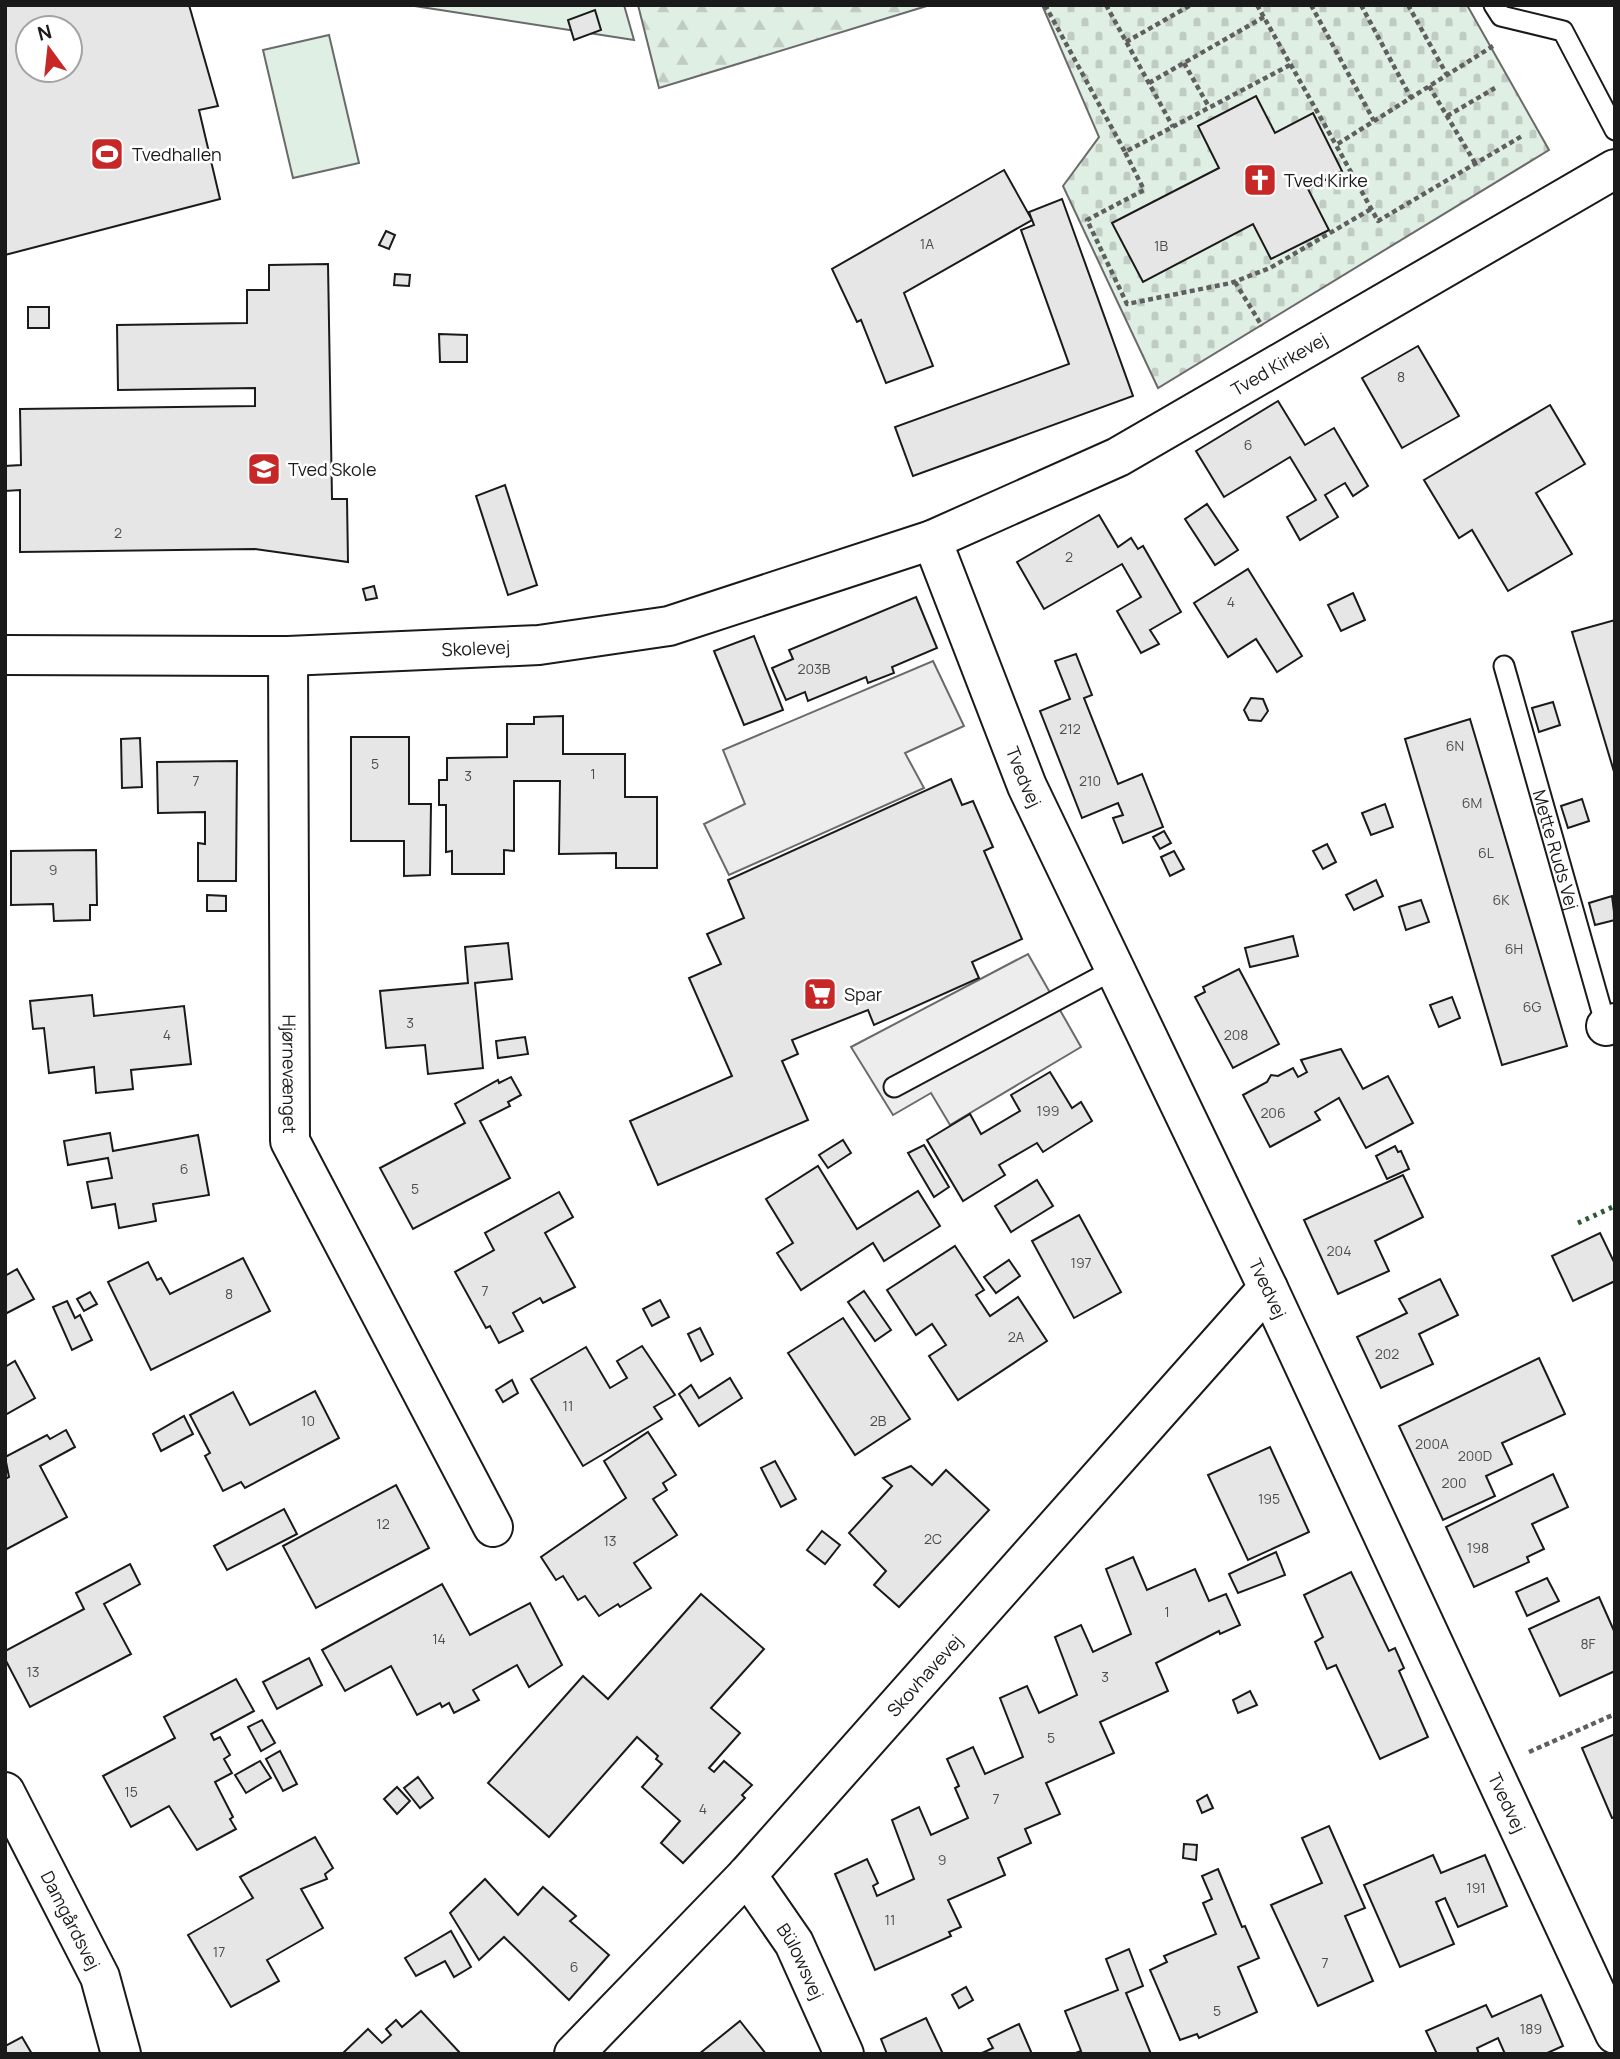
<svg xmlns="http://www.w3.org/2000/svg" width="1620" height="2059" font-family="Manrope,sans-serif">
<defs>
<pattern id="forest-firs" width="22" height="20" patternUnits="userSpaceOnUse" patternTransform="scale(1.75)"><rect width="22" height="20" fill="#e0efe3"/><path d="M5 1l3.5 6h-7zM16 11l3.5 6h-7z" fill="#c0ccc2"/></pattern>
<pattern id="cemetery-stones" width="16" height="16" patternUnits="userSpaceOnUse" patternTransform="scale(1.75)"><rect width="16" height="16" fill="#e0efe3"/><path d="M2 7V4a2 2 0 0 1 4 0v3zM10 15v-3a2 2 0 0 1 4 0v3z" fill="#c0ccc2"/></pattern>
</defs>
<rect width="100%" height="100%" fill="#fff"/>
<polygon fill="url(#forest-firs)" stroke="#6a6a6a" stroke-width="2" points="638,5 930,5 659,88"/>
<polygon fill="url(#cemetery-stones)" stroke="#6a6a6a" stroke-width="2" points="1042,5 1467,5 1549,150 1158,388 1063,186 1099,137"/>
<g fill="#e0efe3" stroke="#6a6a6a" stroke-width="2">
<polygon points="408,5 624,5 634,40"/>
<polygon points="329,35 359,163 293,178 263,50"/>
</g>
<g fill="#ededed" stroke="#6a6a6a" stroke-width="2">
<polygon points="933,661 964,726 905,753 924,788 729,875 704,824 745,804 723,750"/>
<polygon points="1028,954 1081,1047 950,1125 931,1093 893,1115 851,1047"/>
</g>
<g fill="#e6e6e6" stroke="#1a1a1a" stroke-width="2" fill-rule="evenodd">
<path d="M5 5H189L218 106 199 110 220 199 5 255ZM28 28H70V70H28Z"/>
<polygon points="595,10 601,30 574,40 568,20"/>
<polygon points="1256,96 1275,133 1313,113 1342,171 1308,189 1329,230 1271,259 1253,224 1143,282 1112,223 1219,168 1198,126"/>
<polygon points="1004,170 1032,220 904,293 933,366 886,383 861,320 857,322 832,269"/>
<polygon points="1062,199 1133,396 913,476 895,427 1069,364 1021,230 1034,225 1029,212"/>
<polygon points="386,231 395,235 389,249 379,245"/>
<polygon points="328,264 332,499 347,499 348,562 255,549 20,552 20,490 5,491 5,466 21,465 20,409 255,406 255,388 118,390 117,325 247,323 247,290 269,290 269,265"/>
<polygon points="395,274 410,275 409,286 394,285"/>
<rect x="28" y="307" width="21" height="21"/>
<polygon points="439,334 467,335 467,362 440,362"/>
<polygon points="1418,346 1459,416 1402,448 1362,378"/>
<polygon points="1278,401 1305,445 1334,428 1368,486 1353,496 1345,483 1325,495 1338,517 1300,540 1287,517 1316,500 1290,457 1224,497 1196,451"/>
<polygon points="1550,405 1585,464 1536,493 1572,554 1508,591 1472,530 1459,538 1424,480"/>
<polygon points="505,485 537,585 508,595 476,496"/>
<polygon points="1207,504 1238,550 1215,565 1185,519"/>
<polygon points="1099,515 1118,547 1131,538 1138,549 1143,546 1181,612 1150,630 1159,644 1141,653 1117,611 1141,597 1122,564 1044,609 1017,562"/>
<polygon points="1248,569 1302,656 1277,672 1256,639 1228,657 1194,603"/>
<polygon points="374,586 377,598 366,600 363,589"/>
<polygon points="1353,593 1365,620 1341,631 1328,605"/>
<polygon points="916,597 937,648 892,667 894,673 868,683 866,677 808,701 805,692 786,700 772,668 793,659 789,650"/>
<polygon points="1615,620 1615,775 1572,632"/>
<polygon points="754,636 783,710 744,725 714,651"/>
<polygon points="1076,654 1092,695 1084,698 1118,784 1142,774 1163,827 1123,843 1113,818 1123,815 1118,803 1082,818 1040,711 1070,699 1055,661"/>
<polygon points="1251,698 1263,699 1268,711 1261,721 1249,720 1244,710"/>
<polygon points="1553,702 1560,725 1539,732 1532,708"/>
<polygon points="563,716 563,754 625,754 625,797 657,797 657,868 616,868 616,853 559,854 560,781 514,781 514,851 504,850 504,874 452,874 452,851 446,852 446,805 439,805 439,780 447,780 447,758 507,757 507,724 534,724 534,717"/>
<polygon points="1470,719 1567,1046 1502,1065 1405,739"/>
<polygon points="351,737 409,737 409,804 431,804 430,875 404,876 404,841 351,841"/>
<polygon points="140,738 142,787 122,788 121,739"/>
<polygon points="237,761 236,881 198,881 198,843 205,844 205,812 158,813 157,762"/>
<polygon points="951,779 962,805 973,801 993,847 984,851 1022,939 972,962 979,978 874,1025 868,1010 792,1040 798,1054 782,1061 808,1120 658,1185 630,1121 732,1076 689,978 721,964 707,934 744,918 728,880"/>
<polygon points="1582,799 1589,821 1568,828 1561,806"/>
<polygon points="1385,804 1393,827 1371,835 1362,813"/>
<polygon points="1164,831 1171,843 1160,849 1153,837"/>
<polygon points="1327,844 1336,862 1323,869 1313,851"/>
<polygon points="96,850 97,905 90,905 90,920 54,921 53,904 11,905 11,851"/>
<polygon points="1174,851 1184,869 1170,876 1161,857"/>
<polygon points="1376,880 1383,896 1354,910 1346,895"/>
<polygon points="207,895 226,896 226,911 207,911"/>
<polygon points="1612,896 1615,920 1595,925 1589,903"/>
<polygon points="1421,900 1429,922 1406,930 1399,907"/>
<polygon points="1293,936 1298,956 1250,967 1245,948"/>
<polygon points="508,943 512,979 475,983 483,1068 428,1074 425,1045 386,1048 380,991 468,983 465,947"/>
<polygon points="1239,969 1279,1044 1233,1068 1195,997 1205,992 1203,987"/>
<polygon points="92,995 94,1016 184,1006 191,1064 131,1070 133,1089 96,1093 94,1067 49,1073 44,1028 33,1029 30,1001"/>
<polygon points="1452,997 1460,1018 1439,1027 1430,1005"/>
<polygon points="525,1037 528,1054 498,1058 496,1041"/>
<polygon points="1341,1049 1363,1089 1388,1076 1413,1123 1366,1148 1339,1098 1315,1112 1320,1120 1270,1147 1243,1095 1267,1082 1271,1075 1278,1076 1293,1068 1298,1077 1307,1072 1301,1060"/>
<polygon points="1050,1072 1072,1108 1081,1102 1092,1121 1043,1152 1037,1143 999,1165 1005,1175 963,1201 927,1140 970,1114 981,1134 1020,1111 1011,1095"/>
<polygon points="511,1077 521,1095 508,1102 510,1106 480,1121 510,1178 413,1229 380,1168 465,1123 455,1104 498,1080 499,1083"/>
<polygon points="110,1133 113,1151 198,1135 209,1195 153,1204 156,1221 119,1228 115,1204 92,1208 87,1182 112,1178 108,1158 68,1165 64,1141"/>
<polygon points="843,1140 851,1153 828,1168 819,1155"/>
<polygon points="924,1145 949,1187 934,1197 908,1153"/>
<polygon points="1395,1146 1398,1152 1401,1151 1409,1169 1387,1179 1376,1156"/>
<polygon points="818,1166 857,1229 918,1191 940,1226 884,1261 873,1243 801,1290 777,1253 793,1243 766,1199"/>
<polygon points="1403,1175 1423,1217 1375,1241 1389,1271 1338,1294 1304,1220"/>
<polygon points="1037,1180 1053,1206 1011,1232 995,1206"/>
<polygon points="559,1192 573,1217 545,1233 575,1287 543,1303 540,1298 513,1313 523,1331 499,1343 490,1326 486,1328 455,1272 494,1250 485,1233"/>
<polygon points="1079,1215 1121,1292 1074,1318 1032,1241"/>
<polygon points="1600,1233 1615,1264 1615,1281 1573,1301 1552,1256"/>
<polygon points="955,1246 984,1290 976,1295 990,1316 1018,1297 1047,1341 958,1400 929,1356 946,1345 932,1324 916,1335 887,1290"/>
<polygon points="243,1258 270,1311 151,1370 108,1282 148,1262 157,1280 161,1278 170,1294"/>
<polygon points="1009,1260 1020,1276 996,1293 984,1277"/>
<polygon points="17,1269 34,1299 5,1314 5,1276"/>
<polygon points="1440,1279 1458,1315 1419,1334 1433,1364 1381,1388 1357,1337 1407,1313 1399,1299"/>
<polygon points="864,1291 891,1330 875,1341 848,1302"/>
<polygon points="90,1292 97,1304 84,1311 77,1299"/>
<polygon points="660,1300 669,1317 652,1326 643,1309"/>
<polygon points="67,1301 75,1318 80,1315 92,1340 72,1350 53,1307"/>
<polygon points="843,1318 910,1419 855,1455 788,1353"/>
<polygon points="700,1328 713,1354 701,1361 688,1334"/>
<polygon points="642,1346 675,1395 654,1407 662,1419 583,1466 531,1379 586,1347 610,1388 627,1378 617,1361"/>
<polygon points="1539,1358 1565,1414 1502,1443 1512,1464 1486,1476 1495,1496 1443,1520 1399,1426"/>
<polygon points="15,1361 35,1398 5,1415 5,1367"/>
<polygon points="730,1378 742,1398 699,1426 679,1394 691,1385 699,1398"/>
<polygon points="512,1380 518,1393 503,1402 496,1390"/>
<polygon points="315,1391 339,1438 245,1488 241,1482 223,1491 205,1456 210,1453 190,1415 233,1392 250,1425"/>
<polygon points="184,1416 193,1434 161,1451 153,1434"/>
<polygon points="66,1430 75,1447 40,1466 67,1517 5,1550 5,1479 9,1477 5,1457 47,1435 50,1439"/>
<polygon points="648,1432 676,1475 663,1483 667,1490 653,1499 677,1535 634,1563 651,1588 620,1607 618,1604 599,1616 585,1596 578,1600 563,1576 556,1580 541,1557 626,1498 604,1461"/>
<polygon points="1270,1447 1309,1532 1248,1560 1208,1475"/>
<polygon points="775,1461 796,1499 781,1507 761,1468"/>
<polygon points="911,1466 932,1485 946,1470 989,1510 899,1607 874,1585 886,1571 849,1533 892,1486 883,1478"/>
<polygon points="1553,1474 1568,1507 1532,1524 1544,1549 1527,1557 1529,1562 1474,1587 1446,1527"/>
<polygon points="396,1485 429,1548 316,1608 283,1546"/>
<polygon points="284,1509 297,1534 227,1570 214,1546"/>
<polygon points="822,1531 840,1545 825,1564 807,1550"/>
<polygon points="1276,1552 1285,1575 1238,1593 1229,1574"/>
<polygon points="1133,1557 1147,1590 1195,1569 1209,1601 1226,1594 1240,1625 1220,1634 1219,1631 1156,1663 1168,1691 1100,1722 1114,1753 1046,1783 1060,1814 1025,1829 1031,1843 998,1858 1005,1875 948,1900 961,1927 949,1932 951,1936 875,1970 835,1874 867,1859 878,1883 873,1886 877,1896 914,1879 892,1820 919,1807 931,1835 968,1818 955,1788 959,1786 947,1759 973,1747 985,1774 1023,1757 1000,1698 1027,1686 1039,1713 1077,1695 1055,1637 1081,1625 1093,1652 1131,1634 1106,1569"/>
<polygon points="130,1564 140,1584 104,1604 131,1654 30,1707 5,1659 5,1651 84,1609 76,1593"/>
<polygon points="1351,1572 1389,1651 1395,1648 1404,1668 1399,1671 1428,1737 1380,1759 1336,1665 1327,1669 1315,1642 1323,1637 1304,1595"/>
<polygon points="1547,1578 1559,1601 1527,1616 1516,1592"/>
<polygon points="442,1584 470,1635 530,1603 562,1665 529,1687 517,1665 473,1690 479,1700 454,1713 449,1703 442,1707 440,1703 417,1715 391,1666 345,1691 322,1650"/>
<polygon points="701,1594 764,1649 711,1708 740,1733 709,1768 714,1772 724,1761 752,1785 742,1795 745,1798 683,1863 661,1843 680,1821 642,1787 662,1764 656,1759 658,1756 637,1737 549,1837 488,1783 583,1676 608,1699"/>
<polygon points="1599,1597 1615,1633 1615,1671 1560,1696 1529,1629"/>
<polygon points="309,1658 322,1685 277,1709 263,1682"/>
<polygon points="236,1679 254,1711 211,1734 214,1740 220,1737 230,1755 224,1759 232,1773 215,1782 233,1817 230,1819 236,1829 197,1850 169,1806 131,1827 103,1776 175,1738 164,1717"/>
<polygon points="1250,1691 1257,1705 1238,1713 1233,1700"/>
<polygon points="262,1720 275,1743 261,1751 248,1727"/>
<polygon points="1615,1734 1615,1817 1612,1818 1582,1748"/>
<polygon points="280,1751 297,1784 283,1791 266,1759"/>
<polygon points="260,1761 271,1778 246,1793 235,1775"/>
<polygon points="418,1777 433,1798 420,1808 404,1788"/>
<polygon points="397,1787 410,1801 397,1814 384,1799"/>
<polygon points="1207,1795 1213,1808 1202,1813 1197,1801"/>
<polygon points="1329,1826 1365,1908 1345,1916 1373,1981 1318,2006 1271,1905 1322,1883 1302,1838"/>
<polygon points="315,1837 333,1868 325,1874 327,1879 301,1889 323,1928 267,1960 279,1981 231,2007 188,1935 253,1898 240,1877"/>
<polygon points="1184,1844 1197,1845 1196,1860 1183,1858"/>
<polygon points="1433,1855 1441,1873 1485,1855 1507,1906 1458,1927 1445,1898 1436,1902 1454,1944 1400,1967 1364,1885"/>
<polygon points="1218,1869 1242,1927 1245,1926 1259,1958 1238,1967 1257,2012 1199,2038 1197,2034 1180,2040 1150,1970 1167,1962 1164,1956 1216,1934 1203,1903 1212,1899 1202,1876"/>
<polygon points="485,1879 518,1915 543,1887 576,1916 570,1921 609,1955 569,2000 504,1937 479,1960 450,1913"/>
<polygon points="451,1931 471,1967 454,1977 445,1961 416,1976 405,1958"/>
<polygon points="1129,1949 1143,1986 1126,1993 1151,2054 1073,2054 1081,2051 1065,2011 1118,1990 1106,1959"/>
<polygon points="966,1987 973,2000 959,2008 952,1995"/>
<polygon points="1541,1995 1563,2046 1545,2054 1505,2054 1498,2038 1477,2048 1479,2054 1437,2054 1426,2031 1486,2005 1492,2017"/>
<polygon points="421,2011 461,2054 342,2054 368,2029 382,2043 391,2035 386,2029 396,2020 402,2027"/>
<polygon points="926,2018 943,2054 887,2054 881,2039"/>
<polygon points="740,2021 766,2054 699,2054"/>
<polygon points="1019,2024 1032,2054 980,2054 993,2048 988,2039"/>
<polygon points="22,2037 32,2054 5,2054 5,2046"/>
</g>
<g fill="none" stroke-linecap="round" stroke-linejoin="round">
<defs>
<g id="service">
<polyline points="1494,5 1501,16 1563,31 1615,130"/>
<path id="s1" d="M1504 666 1606 1026"/>
<polyline points="894,1087 1113,970"/>
</g>
<g id="minor">
<path id="s2" d="M288 656 290 1141 493 1527"/>
<polyline points="1606,1026 1615,1023"/>
<path id="s3" d="M5 1792 100 1977 121 2054"/>
<path id="s4" d="M747 1875 794 1943 844 2054"/>
<path id="s5" d="M574 2054 747 1875 1268 1288"/>
</g>
<g id="tertiary">
<path id="s6" d="M932 540 1027 786 1268 1288 1615 2034"/>
<path id="s7" d="M5 655 288 656 539 645 669 626 932 540 1118 457 1615 169"/>
</g>
</defs>
<use href="#service" stroke="#1a1a1a" stroke-width="23"/>
<use href="#minor" stroke="#1a1a1a" stroke-width="42"/>
<use href="#tertiary" stroke="#1a1a1a" stroke-width="42"/>
<g stroke="#5f5f5f" stroke-width="4.5" stroke-dasharray="5 3.5" stroke-linecap="butt">
<polyline points="1045,5 1125,152"/>
<polyline points="1106,5 1173,127"/>
<polyline points="1257,5 1336,145"/>
<polyline points="1311,5 1374,121"/>
<polyline points="1361,5 1411,98"/>
<polyline points="1408,5 1447,75"/>
<polyline points="1126,42 1191,5"/>
<polyline points="1493,46 1336,145 1378,221 1522,136"/>
<polyline points="1184,63 1209,107"/>
<polyline points="1290,65 1125,152 1144,190 1087,220 1127,304 1231,283 1270,268 1371,209"/>
<polyline points="1149,83 1264,17"/>
<polyline points="1429,86 1475,163"/>
<polyline points="1447,116 1495,88"/>
<polyline points="1235,282 1262,326"/>
<polyline points="1529,1752 1615,1714"/>
</g>
<use href="#service" stroke="#fff" stroke-width="19"/>
<use href="#minor" stroke="#fff" stroke-width="38"/>
<use href="#tertiary" stroke="#fff" stroke-width="38"/>
<polyline stroke="#2b5a34" stroke-width="5" stroke-dasharray="3.5 5" stroke-linecap="butt" points="1578,1223 1615,1206"/>
</g>
<defs>
<symbol id="stadium-square" viewBox="-11 -11 22 22"><rect x="-9" y="-9" width="18" height="18" rx="4" fill="#c62828" stroke="#fff"/><path d="M0-5a6.5 5 0 1 0 0 10a6.5 5 0 1 0 0-10ZM-3.5-1.8h7v3.6h-7Z" fill="#fff"/></symbol>
<symbol id="church-square" viewBox="-11 -11 22 22"><rect x="-9" y="-9" width="18" height="18" rx="4" fill="#c62828" stroke="#fff"/><path d="M-1.2-6h2.4v3.5h3.3v2.4h-3.3V6h-2.4V-.1h-3.3v-2.4h3.3Z" fill="#fff"/></symbol>
<symbol id="school-square" viewBox="-11 -11 22 22"><rect x="-9" y="-9" width="18" height="18" rx="4" fill="#c62828" stroke="#fff"/><path d="M0-5L7-2L0 1L-7-2ZM-4 1L0 2.5L4 1V4Q0 6-4 4Z" fill="#fff"/></symbol>
<symbol id="supermarket-square" viewBox="-11 -11 22 22"><rect x="-9" y="-9" width="18" height="18" rx="4" fill="#c62828" stroke="#fff"/><path d="M-6-5.5h2.5l.6 2H6L4.5 2H-2.5L-4.4-4H-6ZM-1.5 3.2a1.3 1.3 0 1 0 .1 0ZM3 3.2a1.3 1.3 0 1 0 .1 0Z" fill="#fff"/></symbol>
</defs>
<g fill-rule="evenodd">
<use href="#stadium-square" x="88" y="135" width="38" height="38"/>
<use href="#church-square" x="1241" y="161" width="38" height="38"/>
<use href="#school-square" x="245" y="450" width="38" height="38"/>
<use href="#supermarket-square" x="801" y="975" width="38" height="38"/>
</g>
<g text-anchor="middle" dominant-baseline="central" stroke-width="5" stroke-linejoin="round" paint-order="stroke">
<g font-size="14" fill="#4d4d4d">
<text x="927" y="243">1A</text>
<text x="1161" y="245">1B</text>
<text x="1401" y="376">8</text>
<text x="1248" y="444">6</text>
<text x="118" y="532">2</text>
<text x="1069" y="556">2</text>
<text x="1231" y="601">4</text>
<text x="814" y="668">203B</text>
<text x="1070" y="728">212</text>
<text x="1455" y="745">6N</text>
<text x="375" y="763">5</text>
<text x="593" y="773">1</text>
<text x="468" y="775">3</text>
<text x="196" y="780">7</text>
<text x="1090" y="780">210</text>
<text x="1472" y="802">6M</text>
<text x="1486" y="852">6L</text>
<text x="53" y="869">9</text>
<text x="1501" y="899">6K</text>
<text x="1514" y="948">6H</text>
<text x="1532" y="1006">6G</text>
<text x="410" y="1022">3</text>
<text x="167" y="1034">4</text>
<text x="1236" y="1034">208</text>
<text x="1048" y="1110">199</text>
<text x="1273" y="1112">206</text>
<text x="184" y="1168">6</text>
<text x="415" y="1188">5</text>
<text x="1339" y="1250">204</text>
<text x="1081" y="1262">197</text>
<text x="485" y="1290">7</text>
<text x="229" y="1293">8</text>
<text x="1016" y="1336">2A</text>
<text x="1387" y="1353">202</text>
<text x="568" y="1405">11</text>
<text x="308" y="1420">10</text>
<text x="878" y="1420">2B</text>
<text x="1432" y="1443">200A</text>
<text x="1475" y="1455">200D</text>
<text x="1454" y="1482">200</text>
<text x="1269" y="1498">195</text>
<text x="383" y="1523">12</text>
<text x="933" y="1538">2C</text>
<text x="610" y="1540">13</text>
<text x="1478" y="1547">198</text>
<text x="1167" y="1611">1</text>
<text x="439" y="1638">14</text>
<text x="1588" y="1643">8F</text>
<text x="33" y="1671">13</text>
<text x="1105" y="1676">3</text>
<text x="1051" y="1737">5</text>
<text x="131" y="1791">15</text>
<text x="996" y="1798">7</text>
<text x="703" y="1808">4</text>
<text x="942" y="1859">9</text>
<text x="1476" y="1887">191</text>
<text x="890" y="1919">11</text>
<text x="219" y="1951">17</text>
<text x="1325" y="1962">7</text>
<text x="574" y="1966">6</text>
<text x="1217" y="2010">5</text>
<text x="1531" y="2028">189</text>
</g>
<g font-size="18" fill="#1a1a1a" stroke="#fff" text-anchor="start">
<text x="132" y="154">Tvedhallen</text>
<text x="1284" y="180">Tved Kirke</text>
<text x="288" y="469">Tved Skole</text>
<text x="844" y="994">Spar</text>
</g>
<g font-size="18" fill="#1a1a1a" stroke="#fff">
<text stroke="none"><textPath href="#s7" startOffset="1332">Tved Kirkevej</textPath></text>
<text stroke="none"><textPath href="#s7" startOffset="471">Skolevej</textPath></text>
<text stroke="none"><textPath href="#s6" startOffset="254">Tvedvej</textPath></text>
<text stroke="none"><textPath href="#s1" startOffset="191">Mette Ruds Vej</textPath></text>
<text stroke="none"><textPath href="#s2" startOffset="418">Hjørnevænget</textPath></text>
<text stroke="none"><textPath href="#s6" startOffset="821">Tvedvej</textPath></text>
<text stroke="none"><textPath href="#s5" startOffset="516">Skovhavevej</textPath></text>
<text stroke="none"><textPath href="#s6" startOffset="1388">Tvedvej</textPath></text>
<text stroke="none"><textPath href="#s3" startOffset="144">Damgårdsvej</textPath></text>
<text stroke="none"><textPath href="#s4" startOffset="102">Bülowsvej</textPath></text>
</g>
</g>
<rect width="1620" height="2059" fill="none" stroke="#1a1a1a" stroke-width="14"/>
<g transform="translate(49 49) rotate(345)"><circle r="33" fill="#ffffff" stroke="#a3a3a3" stroke-width="2"/>
<path d="M0-5L12 26L0 18L-12 26Z" fill="#c62828"/>
<text y="-10" font-size="19" font-weight="bold" text-anchor="middle" fill="#1a1a1a">N</text>
</g>
</svg>
